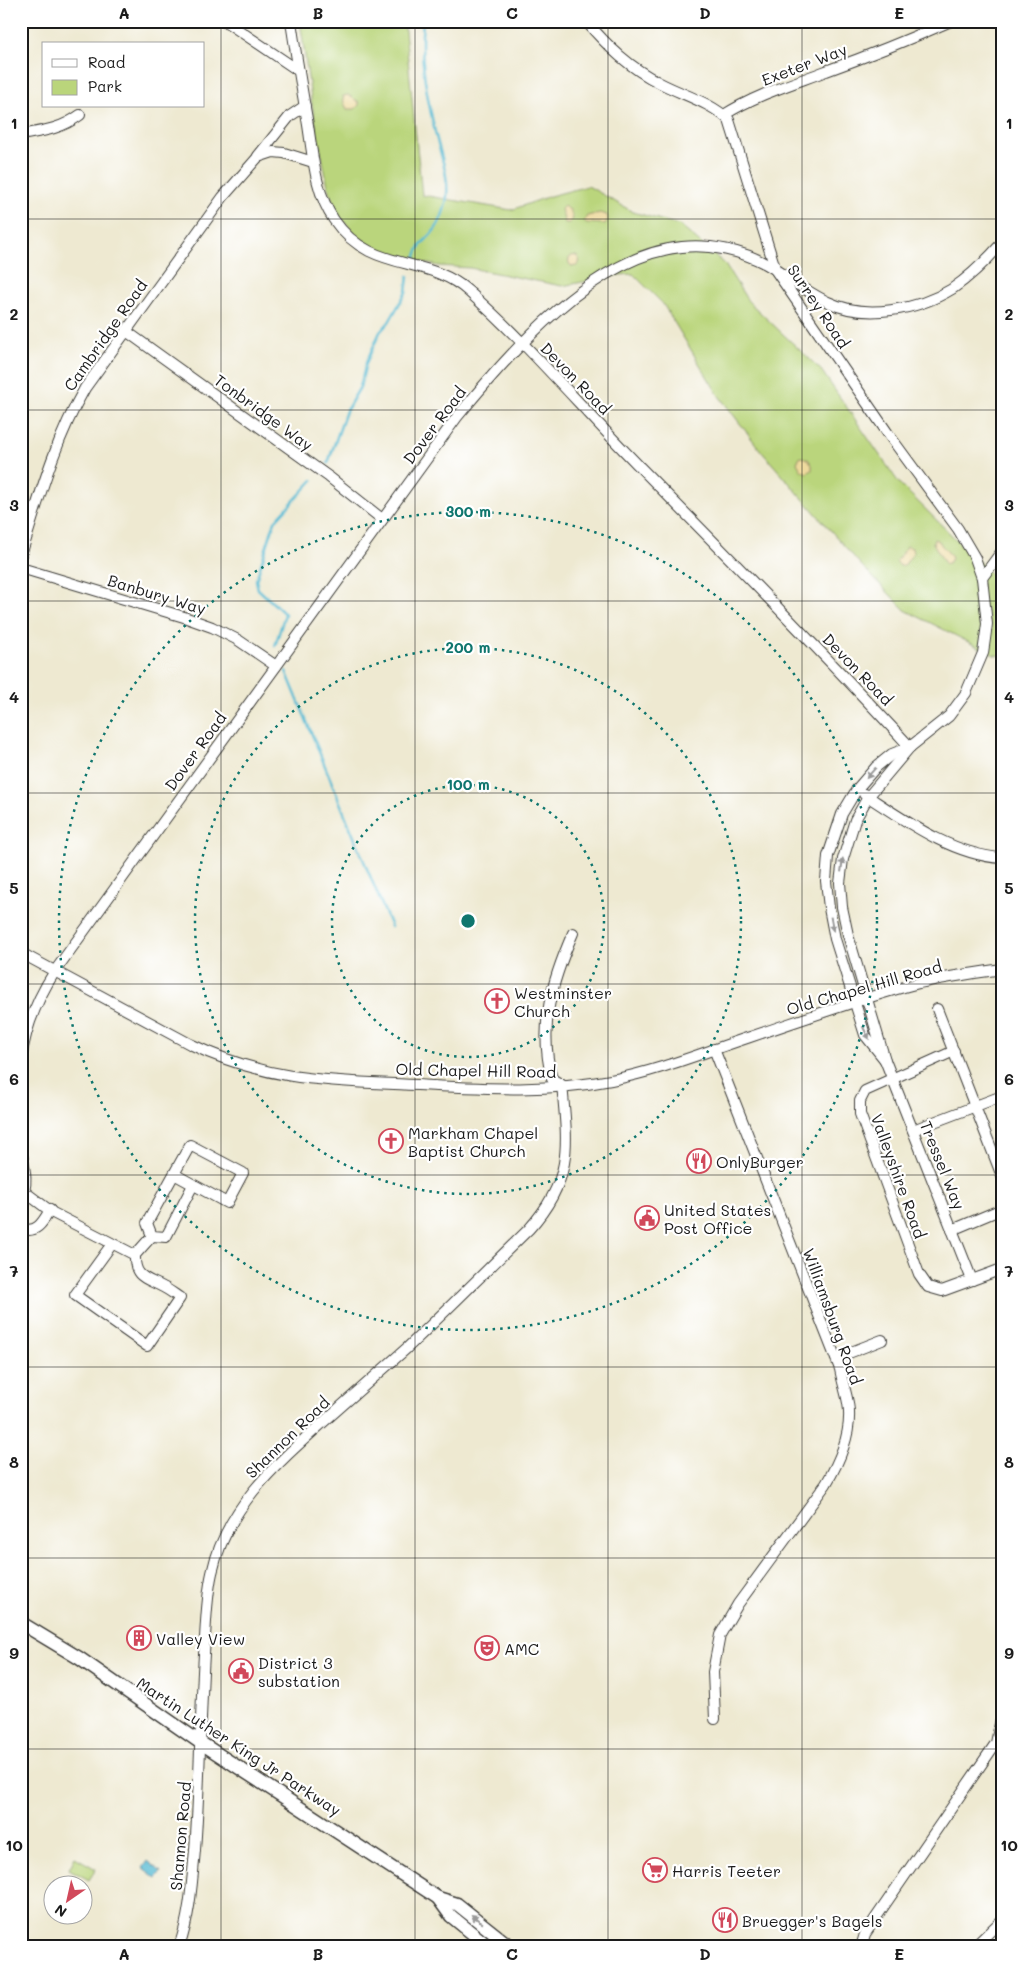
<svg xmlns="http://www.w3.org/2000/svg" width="1023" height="1968" font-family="Mali,sans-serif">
<rect width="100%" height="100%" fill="#fff"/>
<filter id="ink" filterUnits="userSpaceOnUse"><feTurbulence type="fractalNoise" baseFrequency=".02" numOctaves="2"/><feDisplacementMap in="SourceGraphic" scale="10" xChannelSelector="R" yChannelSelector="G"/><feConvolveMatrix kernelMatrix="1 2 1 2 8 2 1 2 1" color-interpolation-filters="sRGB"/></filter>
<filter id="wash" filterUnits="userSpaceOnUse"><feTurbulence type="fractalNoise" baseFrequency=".0096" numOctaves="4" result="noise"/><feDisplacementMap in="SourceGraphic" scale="20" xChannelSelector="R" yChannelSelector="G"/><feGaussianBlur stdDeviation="1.12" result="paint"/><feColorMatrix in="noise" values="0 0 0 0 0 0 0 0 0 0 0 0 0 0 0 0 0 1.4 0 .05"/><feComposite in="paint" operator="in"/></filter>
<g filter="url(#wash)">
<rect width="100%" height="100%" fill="#eee9d1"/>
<g fill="#bad57b" stroke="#6b784c">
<polygon points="300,21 404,21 422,195 511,210 550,196 588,186 633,212 679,225 724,263 748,301 821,370 899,483 992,575 1002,562 1002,656 994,655 905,610 861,565 761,451 719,396 663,304 633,274 619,275 562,286 470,268 439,266 400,258 365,244 340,217 329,192 312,105"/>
<polygon points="75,1857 96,1869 89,1880 69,1869"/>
</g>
<g fill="#eeda9e" stroke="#857b5d">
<polygon points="348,95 359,102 359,105 355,109 347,109 344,103 343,96"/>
<polygon points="564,206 570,210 573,219 569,223 565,223 561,209"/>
<polygon points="600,213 607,215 608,220 605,224 587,223 584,221 587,216"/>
<circle cx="574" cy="261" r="5.5"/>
<polygon points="802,457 808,459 812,465 812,470 807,473 801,470 797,463 799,458"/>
<path d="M934 539 939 541C942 548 949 551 952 558L950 562 946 564 944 562 933 543Z"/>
<polygon points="907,546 912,548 913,553 904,566 900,566 896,561"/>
</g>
<polygon fill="#55bad3" stroke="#386b78" points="148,1861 161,1872 156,1878 143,1868"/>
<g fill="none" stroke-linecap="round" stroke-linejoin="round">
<g stroke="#55bad3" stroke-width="2.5">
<path d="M415 259C421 239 426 243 436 228 440 222 444 211 446 203 451 180 440 154 435 132 427 96 419 58 423 21"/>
<polyline points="328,463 346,411 360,387 366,363 380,332 389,322 406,292 408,276"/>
<polyline points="275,646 285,614 258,589 256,580 275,521 313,480"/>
<polyline points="286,671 391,927"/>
</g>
</g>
</g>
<g filter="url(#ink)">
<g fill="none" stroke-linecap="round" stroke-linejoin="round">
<defs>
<g id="minor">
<polyline points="225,21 299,71"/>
<path d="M291 21C296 56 302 90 308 125 313 157 315 192 334 220 371 274 427 254 468 291 528 344 580 406 636 463 728 557 821 650 910 747"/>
<path d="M586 21C608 47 630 68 660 83 683 95 710 102 729 120L776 271 889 435 958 529 975 558 982 578 987 624 985 639 983 653 966 693 949 716 910 747 892 754 876 767 857 789 842 814 828 856 826 881 829 908 835 939 865 1035 885 1060"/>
<path d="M724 115C755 95 792 84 826 71 868 56 910 39 951 21"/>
<path d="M21 135C44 131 61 129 80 115"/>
<polyline points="21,150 21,174"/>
<polyline points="258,156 290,116 305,106"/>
<polyline points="126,331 329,477 382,519"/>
<path d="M21 555C39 498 55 440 85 388L223 197 258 157 273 152 284 153 313 162"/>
<polyline points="21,568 184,617 212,627 238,640 276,666"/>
<polyline points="982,578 1002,551"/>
<polyline points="910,747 868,797 855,820 843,859 840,883 842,907 848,935 885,1060 972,1280"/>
<path d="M864 794C904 820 952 855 1002 858"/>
<path d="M21 953 190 1044C261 1078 317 1081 394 1084 466 1087 539 1094 611 1080 658 1071 702 1053 747 1038 804 1019 861 998 919 983 946 977 974 973 1002 969"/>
<polyline points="937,1009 1002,1176"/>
<path d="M714 1049 840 1369C842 1380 846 1392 848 1403 853 1430 839 1462 826 1484L738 1604 720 1635 713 1672 715 1719"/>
<polyline points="954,1051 865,1091 860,1101 860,1114 919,1274 928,1287 942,1291 1002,1269"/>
<path d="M21 1060C25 1028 37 999 55 971L457 417C511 352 594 255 682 247 710 244 743 251 766 264 787 276 806 292 828 302 865 320 918 310 952 289 971 276 987 260 1002 243"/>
<polyline points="913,1130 1002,1096"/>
<path d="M21 1150C23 1162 30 1186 21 1196"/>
<polyline points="174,1174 227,1203 243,1173 190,1145 147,1223 152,1236 166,1237 193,1185"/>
<polyline points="25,1192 53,1213 135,1255"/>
<path d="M21 1228C36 1235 43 1222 50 1210"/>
<polyline points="952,1230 1002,1209"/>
<path d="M112 1244 75 1295 147 1346 180 1298C174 1294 169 1290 163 1287 146 1278 134 1278 135 1255L152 1236"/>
<polyline points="836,1358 882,1340"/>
<path d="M179 1947C190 1916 192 1883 195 1850 200 1785 200 1719 204 1654 206 1627 206 1599 212 1573 226 1509 273 1467 320 1425 349 1399 378 1374 407 1348 448 1309 488 1269 529 1229 573 1180 568 1146 562 1085L552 1079C538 1026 552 981 573 933"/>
<polyline points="861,1947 865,1934 875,1919 996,1743 1002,1714"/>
<polyline points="974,1947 1002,1920"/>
</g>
<g id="major">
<polyline points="21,1623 79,1658 201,1743 438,1898 457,1904 511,1947"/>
<polyline points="438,1898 451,1916 489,1947"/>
</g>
</defs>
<use href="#minor" stroke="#3c3b37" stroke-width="12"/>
<use href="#major" stroke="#3c3b37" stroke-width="15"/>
<use href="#minor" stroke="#fff" stroke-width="10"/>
<use href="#major" stroke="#fff" stroke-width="12"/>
</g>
<defs><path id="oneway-solid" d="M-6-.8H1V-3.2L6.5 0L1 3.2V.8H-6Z" transform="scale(1.25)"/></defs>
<g fill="#999">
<use href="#oneway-solid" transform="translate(871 773) rotate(131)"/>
<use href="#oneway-solid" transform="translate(842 865) rotate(-83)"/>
<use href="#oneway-solid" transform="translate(832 924) rotate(79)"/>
<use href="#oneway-solid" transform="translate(866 1033) rotate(64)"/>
<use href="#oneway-solid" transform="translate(477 1919) rotate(-142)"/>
</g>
</g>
<path fill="none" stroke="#1c1c1c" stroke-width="1" stroke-opacity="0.55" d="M221 21V1947M415 21V1947M608 21V1947M802 21V1947M21 219H1002M21 410H1002M21 601H1002M21 793H1002M21 984H1002M21 1175H1002M21 1367H1002M21 1558H1002M21 1749H1002"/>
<g fill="none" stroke="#0f766e" stroke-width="2.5" stroke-dasharray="2.5 5">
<circle cx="468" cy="921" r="136"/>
<circle cx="468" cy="921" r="273"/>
<circle cx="468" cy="921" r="409"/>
</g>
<defs>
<symbol id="church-ring" viewBox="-11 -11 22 22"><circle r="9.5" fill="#fff" stroke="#d1495b" stroke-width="1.5"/><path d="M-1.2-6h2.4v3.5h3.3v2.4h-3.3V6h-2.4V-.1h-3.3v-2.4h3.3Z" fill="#d1495b"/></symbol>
<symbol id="restaurant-ring" viewBox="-11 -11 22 22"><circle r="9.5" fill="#fff" stroke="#d1495b" stroke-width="1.5"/><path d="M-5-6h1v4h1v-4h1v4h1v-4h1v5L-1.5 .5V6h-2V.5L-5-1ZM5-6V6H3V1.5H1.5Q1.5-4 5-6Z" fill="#d1495b"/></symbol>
<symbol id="civic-ring" viewBox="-11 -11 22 22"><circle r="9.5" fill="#fff" stroke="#d1495b" stroke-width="1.5"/><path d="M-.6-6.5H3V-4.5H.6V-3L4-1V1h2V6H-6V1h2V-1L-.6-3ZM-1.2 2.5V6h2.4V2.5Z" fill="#d1495b"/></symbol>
<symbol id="building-ring" viewBox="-11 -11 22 22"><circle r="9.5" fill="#fff" stroke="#d1495b" stroke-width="1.5"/><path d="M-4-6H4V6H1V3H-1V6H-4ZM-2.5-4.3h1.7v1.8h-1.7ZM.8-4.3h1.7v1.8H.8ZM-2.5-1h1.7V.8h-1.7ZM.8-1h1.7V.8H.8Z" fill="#d1495b"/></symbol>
<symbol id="theatre-ring" viewBox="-11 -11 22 22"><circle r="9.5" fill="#fff" stroke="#d1495b" stroke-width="1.5"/><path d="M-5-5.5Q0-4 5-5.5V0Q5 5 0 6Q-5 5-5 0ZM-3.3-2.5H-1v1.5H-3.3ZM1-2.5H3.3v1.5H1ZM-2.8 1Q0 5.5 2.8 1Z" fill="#d1495b"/></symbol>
<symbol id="supermarket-ring" viewBox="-11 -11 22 22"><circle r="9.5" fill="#fff" stroke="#d1495b" stroke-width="1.5"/><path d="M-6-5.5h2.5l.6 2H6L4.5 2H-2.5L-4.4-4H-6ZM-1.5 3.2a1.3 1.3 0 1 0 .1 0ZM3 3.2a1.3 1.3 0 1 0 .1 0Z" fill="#d1495b"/></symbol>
</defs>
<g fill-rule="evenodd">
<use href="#church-ring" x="483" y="987" width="28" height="28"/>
<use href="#church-ring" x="377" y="1127" width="28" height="28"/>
<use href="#restaurant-ring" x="685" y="1147" width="28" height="28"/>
<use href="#civic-ring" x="633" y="1204" width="28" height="28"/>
<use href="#building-ring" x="125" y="1624" width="28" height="28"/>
<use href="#theatre-ring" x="473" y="1634" width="28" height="28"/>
<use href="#civic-ring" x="227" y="1657" width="28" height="28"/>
<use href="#supermarket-ring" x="641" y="1856" width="28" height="28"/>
<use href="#restaurant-ring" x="711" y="1906" width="28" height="28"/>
</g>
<g text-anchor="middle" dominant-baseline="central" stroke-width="4.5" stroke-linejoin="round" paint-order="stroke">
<g font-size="16" fill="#1c1c1c" stroke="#fff">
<text transform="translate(804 64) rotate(-21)">Exeter Way</text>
<text transform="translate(819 306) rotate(56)">Surrey Road</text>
<text transform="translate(105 335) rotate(-55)">Cambridge Road</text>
<text transform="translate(576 378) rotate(46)">Devon Road</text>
<text transform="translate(264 412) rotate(36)">Tonbridge Way</text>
<text transform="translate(434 425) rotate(-53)">Dover Road</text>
<text transform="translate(157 594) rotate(17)">Banbury Way</text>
<text transform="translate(858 669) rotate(46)">Devon Road</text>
<text transform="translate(195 751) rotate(-54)">Dover Road</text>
<text transform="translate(864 987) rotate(-16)">Old Chapel Hill Road</text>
<text transform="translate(476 1070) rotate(1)">Old Chapel Hill Road</text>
<text transform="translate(943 1165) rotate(68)">Tressel Way</text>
<text transform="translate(899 1176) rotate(70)">Valleyshire Road</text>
<text transform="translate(833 1316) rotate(70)">Williamsburg Road</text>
<text transform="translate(287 1437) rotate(-44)">Shannon Road</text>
<text transform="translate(239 1746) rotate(33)">Martin Luther King Jr Parkway</text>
<text transform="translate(180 1836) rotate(-85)">Shannon Road</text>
</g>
<g font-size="16" fill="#1c1c1c" stroke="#fff" text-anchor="start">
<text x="514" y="992">Westminster<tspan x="514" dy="18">Church</tspan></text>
<text x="408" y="1132">Markham Chapel<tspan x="408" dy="18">Baptist Church</tspan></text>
<text x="716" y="1161">OnlyBurger</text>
<text x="664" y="1209">United States<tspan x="664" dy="18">Post Office</tspan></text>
<text x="156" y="1638">Valley View</text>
<text x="504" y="1648">AMC</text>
<text x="258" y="1662">District 3<tspan x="258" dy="18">substation</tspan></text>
<text x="672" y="1870">Harris Teeter</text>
<text x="742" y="1920">Bruegger's Bagels</text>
</g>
</g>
<circle cx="468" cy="921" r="8" fill="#0f766e" stroke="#fff" stroke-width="2.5"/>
<g font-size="15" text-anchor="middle" font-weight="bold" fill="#0f766e" stroke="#fff" stroke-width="4.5" stroke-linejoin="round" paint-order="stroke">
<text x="468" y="517">300 m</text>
<text x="468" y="653">200 m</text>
<text x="468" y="790">100 m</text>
</g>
<rect width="1023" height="1968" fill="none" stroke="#fff" stroke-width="55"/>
<rect x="42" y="42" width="162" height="65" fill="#ffffff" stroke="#a4a4a4"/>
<rect x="52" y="59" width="25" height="8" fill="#ffffff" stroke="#a4a4a4"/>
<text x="88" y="68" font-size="15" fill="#1c1c1c">Road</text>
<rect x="52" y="80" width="25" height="15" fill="#bad57b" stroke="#a4a4a4"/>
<text x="88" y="92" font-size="15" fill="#1c1c1c">Park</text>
<g transform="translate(68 1900) rotate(214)"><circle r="24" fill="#ffffff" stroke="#a4a4a4"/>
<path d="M0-4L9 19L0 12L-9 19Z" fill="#d1495b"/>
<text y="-8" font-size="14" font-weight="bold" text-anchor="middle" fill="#1c1c1c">N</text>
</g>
<rect x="28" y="28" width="968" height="1912" fill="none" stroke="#1c1c1c" stroke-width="2"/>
<g font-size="16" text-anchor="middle" font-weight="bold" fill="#1c1c1c">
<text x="124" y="19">A</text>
<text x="318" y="19">B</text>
<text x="512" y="19">C</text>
<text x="705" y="19">D</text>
<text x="899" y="19">E</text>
<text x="14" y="129">1</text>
<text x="1009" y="129">1</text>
<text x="14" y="320">2</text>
<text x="1009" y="320">2</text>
<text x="14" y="511">3</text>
<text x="1009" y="511">3</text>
<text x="14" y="703">4</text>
<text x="1009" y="703">4</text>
<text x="14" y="894">5</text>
<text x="1009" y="894">5</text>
<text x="14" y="1085">6</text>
<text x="1009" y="1085">6</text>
<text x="14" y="1277">7</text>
<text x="1009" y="1277">7</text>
<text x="14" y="1468">8</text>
<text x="1009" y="1468">8</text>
<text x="14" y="1659">9</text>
<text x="1009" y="1659">9</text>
<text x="14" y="1851">10</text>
<text x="1009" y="1851">10</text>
<text x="124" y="1960">A</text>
<text x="318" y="1960">B</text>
<text x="512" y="1960">C</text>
<text x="705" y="1960">D</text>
<text x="899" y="1960">E</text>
</g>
</svg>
